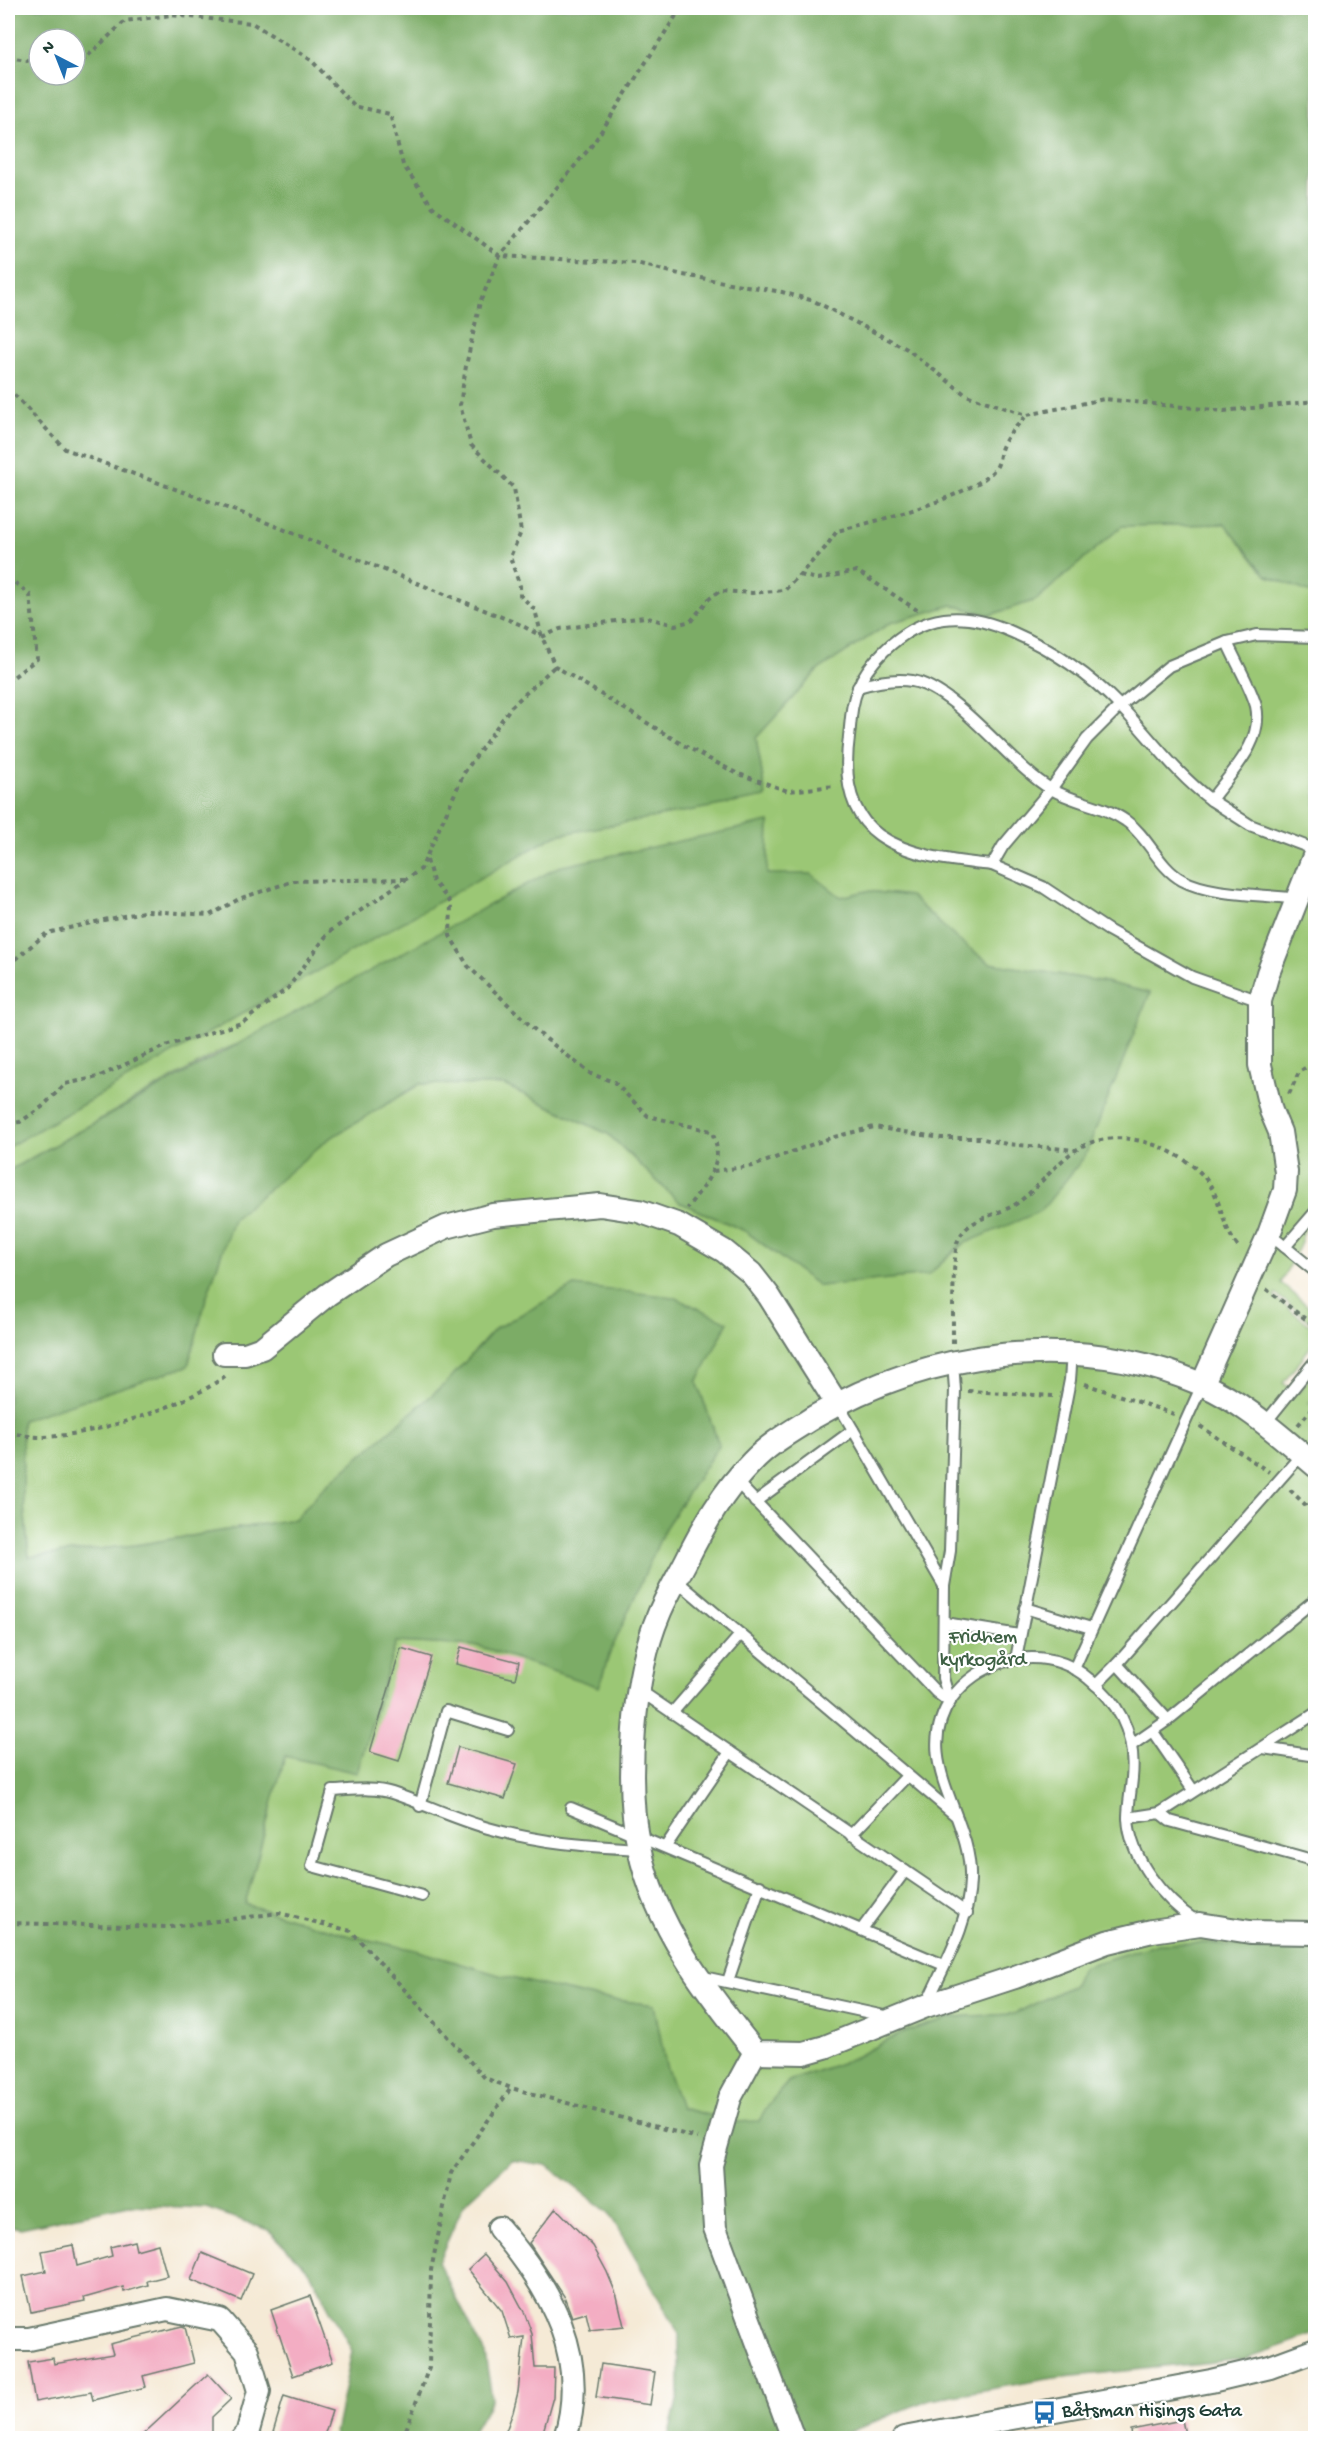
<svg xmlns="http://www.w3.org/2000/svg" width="1323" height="2446" font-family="'Gochi Hand',sans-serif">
<rect width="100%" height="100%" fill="#fff"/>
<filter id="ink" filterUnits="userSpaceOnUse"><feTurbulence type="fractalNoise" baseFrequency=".0167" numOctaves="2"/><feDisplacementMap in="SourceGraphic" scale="12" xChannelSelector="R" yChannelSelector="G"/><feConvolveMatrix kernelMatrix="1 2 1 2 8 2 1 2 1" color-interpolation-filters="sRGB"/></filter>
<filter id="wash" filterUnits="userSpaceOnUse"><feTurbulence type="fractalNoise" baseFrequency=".008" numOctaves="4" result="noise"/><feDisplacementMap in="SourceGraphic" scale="24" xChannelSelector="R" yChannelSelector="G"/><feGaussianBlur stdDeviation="1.35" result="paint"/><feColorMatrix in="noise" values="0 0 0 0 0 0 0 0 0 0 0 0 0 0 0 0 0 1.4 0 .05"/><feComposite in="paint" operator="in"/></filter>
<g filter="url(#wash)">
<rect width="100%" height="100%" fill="#f5ead6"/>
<polygon fill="#9bc774" stroke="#5d8254" stroke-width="1.5" points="1225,524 1266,575 1312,593 1315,590 1316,894 1309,910 1316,916 1315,1192 1300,1245 1281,1283 1315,1312 1315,1325 1276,1294 1274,1297 1315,1329 1315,1341 1283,1383 1298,1393 1313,1373 1315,1376 1315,1395 1309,1403 1316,1409 1315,1943 1260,1948 1206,1943 1158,1944 1082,1967 1075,1984 1014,2014 952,2017 901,2033 850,2060 789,2081 769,2104 759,2122 736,2122 681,2109 666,2066 654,2005 593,1997 502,1976 415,1950 350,1936 245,1904 285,1756 357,1772 396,1642 479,1646 599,1686 609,1655 665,1528 719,1445 697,1382 728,1322 574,1286 496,1328 446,1383 322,1489 295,1519 135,1545 29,1557 23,1496 22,1420 188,1366 206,1299 233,1219 327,1140 420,1084 504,1085 608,1134 679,1202 745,1231 819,1286 928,1275 960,1247 1150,993 1105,982 990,963 958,940 910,896 867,891 841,897 811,874 767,875 769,823 221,1051 8,1171 8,1147 556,835 766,797 756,738 818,670 890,623 952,605 990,615 1036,600 1122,526"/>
<g fill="#7cac66" stroke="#4e744d" stroke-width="1.5" fill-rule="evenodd">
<path d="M8 8H1315V590L1313 594 1266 575 1225 524 1122 526 1036 600 990 615 952 605 890 623 818 670 756 738 766 797 556 835 8 1147ZM39 39H75V75H39Z"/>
<polygon points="769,822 767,874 811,874 841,897 867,891 910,896 958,940 990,963 1105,982 1150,993 1085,1156 1041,1211 961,1245 928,1275 819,1286 745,1231 679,1202 608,1134 504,1085 420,1084 327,1140 233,1219 206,1299 188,1366 22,1420 23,1496 29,1557 136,1545 295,1519 322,1489 446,1383 496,1328 574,1286 674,1297 728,1322 697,1382 719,1445 665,1528 609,1655 599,1687 479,1646 396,1642 357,1773 285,1756 245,1904 350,1936 415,1950 502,1976 593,1997 654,2005 666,2066 681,2108 736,2122 759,2121 769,2104 789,2081 850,2060 901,2033 952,2017 1014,2014 1074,1985 1082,1967 1158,1944 1206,1943 1260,1948 1315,1943 1315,2334 1244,2359 1054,2378 930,2399 834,2438 668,2438 679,2393 679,2333 609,2213 546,2165 512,2160 464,2204 438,2262 485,2354 492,2399 469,2438 334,2438 352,2351 310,2272 269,2230 206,2208 129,2205 21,2228 8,2226 8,1171 558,867"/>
</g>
<g id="blocks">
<g fill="#f3adc3">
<polygon points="461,1647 519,1662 515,1679 456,1664"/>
<polygon points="401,1648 431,1657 399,1761 370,1752"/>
<polygon points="458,1747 517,1764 505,1799 448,1783"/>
<polygon points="556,2208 593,2246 607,2272 617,2296 624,2326 590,2330 586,2313 572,2317 564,2296 529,2243"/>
<polygon points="134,2241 136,2250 158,2244 167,2276 147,2281 148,2285 124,2292 123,2287 84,2298 85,2301 31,2312 23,2276 46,2271 42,2251 73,2245 77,2266 112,2256 110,2247"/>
<polygon points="202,2253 252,2274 241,2301 191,2280"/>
<polygon points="484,2254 508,2282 524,2312 532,2334 535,2368 554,2368 553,2397 541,2439 503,2439 513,2412 518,2392 524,2337 511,2339 502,2311 468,2269"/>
<polygon points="310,2296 333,2362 293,2376 271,2310"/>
<polygon points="182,2326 185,2327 194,2363 143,2376 146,2387 93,2400 91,2392 35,2402 28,2362 53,2358 54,2364 113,2354 110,2344"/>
<polygon points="601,2364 655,2372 650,2405 596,2397"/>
<polygon points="208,2374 231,2399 212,2417 212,2439 138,2439"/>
<polygon points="284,2396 332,2411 323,2439 271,2439"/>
<polygon points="1182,2420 1186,2439 1132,2439 1131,2430"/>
</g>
</g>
</g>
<g filter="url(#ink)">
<use href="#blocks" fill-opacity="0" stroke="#6a7a6d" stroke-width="1.5"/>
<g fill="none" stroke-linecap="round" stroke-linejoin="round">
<defs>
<g id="lane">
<path d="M1316 637 1257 635 1227 642C1236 663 1250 685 1256 706 1264 743 1230 773 1211 800L1250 825 1316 850"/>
<path d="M858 687C875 682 894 678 912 681 956 688 1010 765 1051 789 1075 803 1104 805 1126 821 1148 836 1158 867 1182 880 1211 896 1264 894 1298 899"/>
<path d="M1211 800C1175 773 1150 737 1120 706 1090 675 1051 649 1012 632 963 610 923 613 884 651 873 662 863 674 858 688 851 704 851 720 849 737 844 773 847 812 879 835 910 857 956 861 992 865L1003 846 1051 789 1087 739 1120 706 1169 666 1227 642"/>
<polyline points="992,865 1043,887 1108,930 1192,977 1260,1001"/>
<polyline points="1269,1234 1316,1272"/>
<polyline points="1285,1247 1316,1211"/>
<polyline points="838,1404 944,1586"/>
<polyline points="1266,1422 1316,1360"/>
<polyline points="736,1481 936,1692 949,1702"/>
<polyline points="755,1502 853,1430"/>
<polyline points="676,1580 955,1815"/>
<polyline points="1025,1608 1091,1628"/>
<polyline points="945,1623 1019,1635"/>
<polyline points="1016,1659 1070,1380 1072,1353"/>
<polyline points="1117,1664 1168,1720"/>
<polyline points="1074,1669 1202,1385"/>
<polyline points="1096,1685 1117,1664 1302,1454"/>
<polyline points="639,1690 967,1913"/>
<polyline points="950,1702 943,1678 944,1586 950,1551 955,1390 953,1362"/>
<polyline points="672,1713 740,1635"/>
<polyline points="1153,1732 1193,1790"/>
<polyline points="1132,1745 1168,1720 1316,1599"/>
<polyline points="1263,1748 1316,1756"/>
<polyline points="420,1806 446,1711 508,1730"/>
<polyline points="571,1808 944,1965"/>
<polyline points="1160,1813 1316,1713"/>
<polyline points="1128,1818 1160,1813 1170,1821 1316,1861"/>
<polyline points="851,1835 907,1776"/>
<polyline points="666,1846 730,1752"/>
<path d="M422 1896 312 1866 333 1791C352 1790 374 1787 392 1793 425 1804 455 1819 488 1828 541 1843 585 1846 639 1849"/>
<polyline points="862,1929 905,1871"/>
<polyline points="699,1976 889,2017"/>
<polyline points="728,1981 760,1886"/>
<path d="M927 2003C945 1963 969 1924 970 1880 973 1815 909 1761 952 1698 964 1681 983 1668 1003 1662 1034 1654 1064 1658 1089 1679 1121 1704 1136 1737 1132 1778 1131 1791 1128 1805 1128 1818 1130 1859 1164 1900 1196 1921"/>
</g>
<g id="street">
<polyline points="224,1354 245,1354 262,1348 327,1295 386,1255 446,1227 493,1215 600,1205 639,1211 679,1225 724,1251 751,1273 769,1296 837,1404"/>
<polyline points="1202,1385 1269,1234 1285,1190 1286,1172 1280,1132 1271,1111 1260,1065 1260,1001 1268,973 1316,851"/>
<path d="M1316 1466C1279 1435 1245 1403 1201 1384 1076 1330 930 1349 814 1417 792 1431 770 1443 752 1462 723 1491 703 1527 685 1563 676 1580 666 1597 659 1614 633 1675 625 1783 639 1848 655 1926 707 1992 755 2052L804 2053 825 2047 926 2006 1015 1977 1107 1942 1152 1931 1200 1924 1250 1932 1316 1933"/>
<polyline points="755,2052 730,2098 711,2165 715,2228 793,2438"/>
<path d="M499 2228C551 2288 590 2358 565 2438"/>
<polyline points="8,2339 29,2339 167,2309 220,2320 247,2351 259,2391 247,2434 243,2438"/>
<polyline points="904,2438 1211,2381 1270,2367 1316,2350"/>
</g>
</defs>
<use href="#lane" stroke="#6a7a6d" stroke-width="14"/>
<use href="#street" stroke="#6a7a6d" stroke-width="26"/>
<g stroke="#6a7a6d" stroke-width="4" stroke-dasharray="4.5 4.5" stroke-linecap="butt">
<polyline points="681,8 593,144 500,256 480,302 466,366 460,405 471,445 514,488 521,532 510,557 520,586 520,595 535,610 542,637 555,666 683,745 736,773 788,791 835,786"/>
<polyline points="8,57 39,62"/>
<polyline points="75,68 125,21 171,15 252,23 311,60 354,106 390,114 403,165 433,207 500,256 636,263 683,275 782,292 814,301 907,349 966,395 1027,415 1104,399 1224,411 1316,401"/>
<polyline points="8,388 65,449 255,518 519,624 541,636"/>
<polyline points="800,575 818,579 857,571 917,610"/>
<polyline points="8,577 30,595 37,659 8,681"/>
<path d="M542 637 560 629 644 617 675 625 691 621 709 599 720 591 752 593 785 590 825 548 837 531C873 522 973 497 995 469 1000 464 999 454 1002 447 1008 434 1018 425 1027 415"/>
<path d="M427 860 433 881 451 903 450 936 468 966 536 1031 591 1074 614 1082 648 1116 711 1131C728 1161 704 1185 687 1208"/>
<polyline points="8,965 47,933 104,920 148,911 210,915 241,898 294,881 406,879"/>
<polyline points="1289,1094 1299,1072 1316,1061"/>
<polyline points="8,1123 20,1122 42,1107 65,1084 98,1077 165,1046 242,1023 288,988 329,932 421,869 464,773 511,707 555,666"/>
<polyline points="713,1171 753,1166 830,1138 874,1127 941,1138 979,1138 1007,1144 1075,1150"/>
<polyline points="1266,1289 1316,1327"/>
<path d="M953 1343C953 1325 952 1250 959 1238 970 1217 997 1216 1016 1204 1036 1190 1051 1169 1070 1154 1107 1126 1154 1139 1189 1163 1226 1190 1215 1218 1239 1248"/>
<polyline points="1085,1384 1174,1414"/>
<polyline points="968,1391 1053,1396"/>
<polyline points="1316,1404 1311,1410 1316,1414"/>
<polyline points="1298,1425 1311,1410"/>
<polyline points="1200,1426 1269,1472"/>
<path d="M8 1433C18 1434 29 1437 39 1437 90 1437 185 1407 225 1376"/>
<polyline points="1290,1490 1316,1515"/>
<polyline points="8,1923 170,1927 279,1913 351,1931 485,2078 511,2088 698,2138"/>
<polyline points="403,2438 429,2367 431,2270 451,2173 511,2088"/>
</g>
<use href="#lane" stroke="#fff" stroke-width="10"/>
<use href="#street" stroke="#fff" stroke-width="22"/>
</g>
</g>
<defs>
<symbol id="bus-bare" viewBox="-9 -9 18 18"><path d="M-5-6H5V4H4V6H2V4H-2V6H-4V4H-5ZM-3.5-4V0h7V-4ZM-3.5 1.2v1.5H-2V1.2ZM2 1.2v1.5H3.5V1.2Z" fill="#1f6fb2" stroke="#fff" stroke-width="2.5" paint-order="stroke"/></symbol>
</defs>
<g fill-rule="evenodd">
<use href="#bus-bare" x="1028" y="2396" width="33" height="33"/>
</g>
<g text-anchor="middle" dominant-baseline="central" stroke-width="4.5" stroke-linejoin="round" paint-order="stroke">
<g font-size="20" fill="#3e6044" stroke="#fff">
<text x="983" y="1638">Fridhem<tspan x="983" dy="23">kyrkogård</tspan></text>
</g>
<g font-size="20" fill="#1f3d34" stroke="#fff" text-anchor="start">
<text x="1062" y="2412">Båtsman Hisings Gata</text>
</g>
</g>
<rect width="1323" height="2446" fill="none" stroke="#fff" stroke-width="30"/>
<g transform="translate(57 57) rotate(318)"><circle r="28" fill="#ffffff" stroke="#a5b1ae" stroke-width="1.5"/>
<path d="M0-4.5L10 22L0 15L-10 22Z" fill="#1f6fb2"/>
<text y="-9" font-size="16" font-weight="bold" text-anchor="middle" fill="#1f3d34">N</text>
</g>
</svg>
